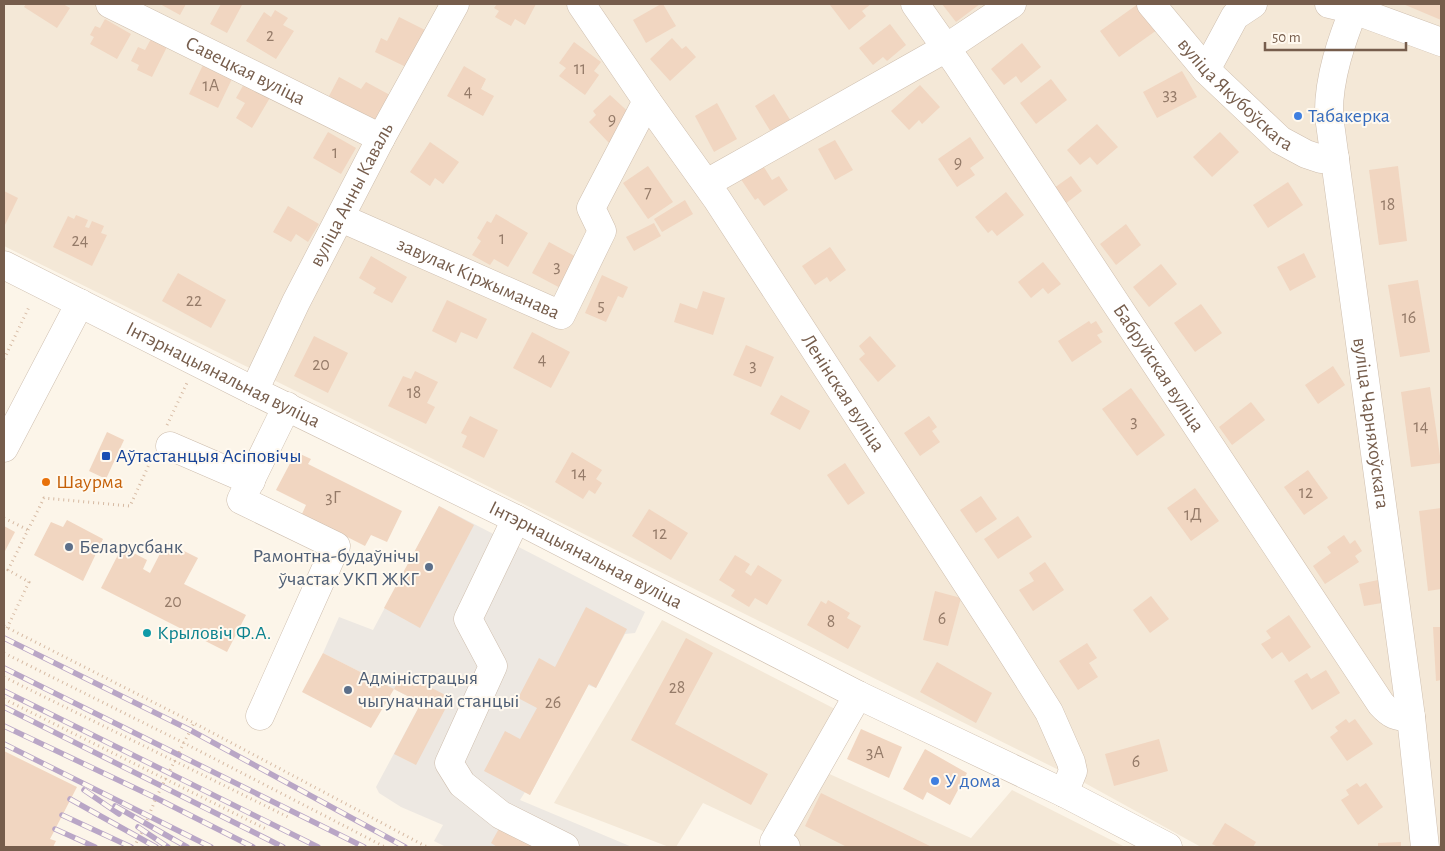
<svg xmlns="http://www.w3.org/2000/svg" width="1445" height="851" font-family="'Alegreya Sans',sans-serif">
<rect width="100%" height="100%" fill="#fcf5e9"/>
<g fill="#f4e8d7">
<polygon points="4,4 1441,4 1441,847 1201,847 1083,782 4,246"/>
<polygon points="662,620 835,709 803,762 971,838 1012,790 1125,847 797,847 703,803 676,847 669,847 554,803"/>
</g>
<polygon fill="#ede8e2" points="439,506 645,612 635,633 625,634 596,688 588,685 530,795 525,792 520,800 632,847 446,847 434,841 443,825 401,807 379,793 376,787 421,703 323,653 339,617 373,630"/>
<g fill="#f1d6c1">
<polygon points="26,4 63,4 70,8 57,28 24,7"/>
<polygon points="160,4 186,4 180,15"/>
<polygon points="221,4 242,5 227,33 210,24"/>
<polygon points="497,4 536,4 525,25 515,19 511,26 495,17 499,11 494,8"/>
<polygon points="661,4 663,4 676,26 646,43 633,20"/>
<polygon points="832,4 871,4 862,11 866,16 849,30 830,5"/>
<polygon points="942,4 980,4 956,22"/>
<polygon points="1138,4 1157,30 1119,57 1100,31"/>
<polygon points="1403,4 1441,4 1441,20"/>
<polygon points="275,10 288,18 283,25 294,31 276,59 246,41 264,12 271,17"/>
<polygon points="399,17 425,30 406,67 375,52 381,38 387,41"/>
<polygon points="105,19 131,34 117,59 90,44 94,37 90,35 95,26 100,28"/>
<polygon points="890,24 906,45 887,61 883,57 873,65 859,48"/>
<polygon points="672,38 682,49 686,46 696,57 670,81 650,59"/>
<polygon points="151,39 167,47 152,77 137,70 139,65 131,61 138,47 145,50"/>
<polygon points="574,42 601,62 594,71 599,75 585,95 559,76 566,68 559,63"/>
<polygon points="1022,43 1041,67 1021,83 1016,76 1004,85 991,69"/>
<polygon points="203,65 232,79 218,108 189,94"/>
<polygon points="464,66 486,79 481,89 494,96 483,116 447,96"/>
<polygon points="1182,71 1197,97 1157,118 1143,92"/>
<polygon points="339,77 361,89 366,82 390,95 375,123 329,96"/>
<polygon points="1051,79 1067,100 1036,124 1020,103"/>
<polygon points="244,84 271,96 252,128 236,118 245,103 236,98"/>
<polygon points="920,85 940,107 922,124 919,120 909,130 891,111"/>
<polygon points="774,94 794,126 774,137 755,106"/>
<polygon points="610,95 635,118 609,143 589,122 596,115 593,111"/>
<polygon points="717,103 737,139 714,152 695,116"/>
<polygon points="1097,124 1118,147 1097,165 1090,157 1080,165 1067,150"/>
<polygon points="328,132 356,148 341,174 313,158"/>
<polygon points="1220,132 1239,152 1212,177 1193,157"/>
<polygon points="970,137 984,158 970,168 975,175 957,187 938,159"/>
<polygon points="835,140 853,170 835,180 818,149"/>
<polygon points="430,142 459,162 443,184 435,178 430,186 410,172"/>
<polygon points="762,164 772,180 779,176 788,190 764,206 758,198 755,200 740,178"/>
<polygon points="648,166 673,202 648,219 623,183"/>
<polygon points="1398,166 1407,241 1379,245 1369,170"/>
<polygon points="1071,176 1082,191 1065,204 1054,188"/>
<polygon points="1288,182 1303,205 1268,228 1253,205"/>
<polygon points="4,191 18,198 4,227"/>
<polygon points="1006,192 1024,215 997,236 992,230 988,233 975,217"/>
<polygon points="685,200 693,214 662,232 654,219"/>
<polygon points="288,206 319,224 308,242 296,234 291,242 273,232"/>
<polygon points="496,214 528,233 508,267 494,259 490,265 472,255 481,241 477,238 487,221 491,223"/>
<polygon points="76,215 88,220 85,227 89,228 92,221 104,226 101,233 107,235 92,266 53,247 68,216 74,219"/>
<polygon points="654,223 661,236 634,251 626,237"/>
<polygon points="1126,224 1141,245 1116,265 1100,244"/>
<polygon points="549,242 582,260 566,291 532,273"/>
<polygon points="830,247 846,270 830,282 827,277 815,285 802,266"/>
<polygon points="1304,253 1316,277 1290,291 1277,267"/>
<polygon points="371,256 407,277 392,303 373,293 376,288 359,278"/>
<polygon points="1043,262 1061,284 1048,294 1043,288 1031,298 1018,282"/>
<polygon points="1161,264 1177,284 1149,307 1133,287"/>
<polygon points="178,273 226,300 211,328 162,301"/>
<polygon points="602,275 628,287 623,298 618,296 606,322 585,313"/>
<polygon points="1418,280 1430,352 1400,357 1388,285"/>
<polygon points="703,291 725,298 713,335 674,322 680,303 697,309"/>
<polygon points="447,300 487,319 477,339 461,332 456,343 432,331"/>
<polygon points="1201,304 1222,333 1195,352 1174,323"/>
<polygon points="1089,321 1091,324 1096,321 1103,332 1097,335 1102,342 1072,362 1058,341"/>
<polygon points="532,332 570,352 551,388 513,368"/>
<polygon points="314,336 348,353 328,393 294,376"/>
<polygon points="870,336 896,366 878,382 859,359 865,354 859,346"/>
<polygon points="746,345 774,357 761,387 733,375"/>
<polygon points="1333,366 1345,385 1318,404 1305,385"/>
<polygon points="415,371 438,382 427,403 435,407 426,424 388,406 403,376 411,379"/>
<polygon points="1430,387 1441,463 1411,467 1401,392"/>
<polygon points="1131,388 1165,435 1137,456 1102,409"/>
<polygon points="781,395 810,411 800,430 770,414"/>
<polygon points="1251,402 1265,420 1232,445 1219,427"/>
<polygon points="470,416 498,430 484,458 462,447 467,436 461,433"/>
<polygon points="929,416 937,427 932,431 940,442 920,456 904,433"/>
<polygon points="107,432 124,440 106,479 89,471"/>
<polygon points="296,452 311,459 308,464 402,511 387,542 371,535 365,546 302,514 306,505 276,490"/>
<polygon points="572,452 602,470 596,479 602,483 595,494 589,490 583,499 555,482"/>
<polygon points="845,463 865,493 848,505 827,475"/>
<polygon points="1308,470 1328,498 1304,515 1284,487"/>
<polygon points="1195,488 1219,521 1191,541 1167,508"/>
<polygon points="981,496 997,519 976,533 960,510"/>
<polygon points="439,506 474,525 420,628 384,608"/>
<polygon points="1441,508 1441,589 1428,591 1419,511"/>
<polygon points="649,509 688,533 671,560 632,536"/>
<polygon points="1018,516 1032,537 998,559 984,539"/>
<polygon points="67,520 103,539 83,581 34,555 51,522 63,527"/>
<polygon points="4,526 15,532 4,553"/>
<polygon points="1344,535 1350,544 1355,540 1362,551 1355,556 1359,562 1325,584 1313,566 1331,553 1327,547"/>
<polygon points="166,542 198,558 184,584 246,615 227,652 101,588 122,547 147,560 143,569 150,573"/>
<polygon points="735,555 750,564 745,572 751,576 758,565 782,580 767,605 755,598 749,607 731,596 735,590 719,580"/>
<polygon points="1045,562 1064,590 1033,611 1019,590 1034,581 1029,573"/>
<polygon points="1383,579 1388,602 1364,606 1359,584"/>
<polygon points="935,591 961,598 948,646 923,640"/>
<polygon points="1151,596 1169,619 1150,633 1133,610"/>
<polygon points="828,600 850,613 847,618 861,626 848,649 807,625 821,601 826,604"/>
<polygon points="586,607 627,629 596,688 589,684 530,795 484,771 505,731 520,739 537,708 518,698 539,658 555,667"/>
<polygon points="1289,615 1311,647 1289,662 1282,652 1272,659 1261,644 1271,638 1266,631"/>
<polygon points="1433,627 1441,627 1441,680 1436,681"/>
<polygon points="686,638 713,653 675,724 768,774 751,805 631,740"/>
<polygon points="1087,643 1097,658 1089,663 1098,677 1078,690 1059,661"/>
<polygon points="323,653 394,689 371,728 302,692"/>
<polygon points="937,662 992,693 976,723 920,692"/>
<polygon points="1326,670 1340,693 1312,710 1294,681 1307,673 1311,679"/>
<polygon points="403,673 451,698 416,765 394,754 421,703 394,689"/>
<polygon points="1346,719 1349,723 1355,719 1373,744 1347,761 1330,737 1338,731 1335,727"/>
<polygon points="861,729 902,747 889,778 847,759"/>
<polygon points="1159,739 1168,771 1114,786 1105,754"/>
<polygon points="925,749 967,773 950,805 927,792 923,800 903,789"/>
<polygon points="4,751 77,787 50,839 56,841 53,847 4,847"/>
<polygon points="1357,783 1360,787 1366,783 1383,807 1358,825 1341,800 1349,795 1346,790"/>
<polygon points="821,793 932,847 847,847 805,826"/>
<polygon points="502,823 543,847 497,847 491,843"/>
<polygon points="1225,823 1256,842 1253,847 1218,847 1212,844"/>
<polygon points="1401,842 1401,847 1378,847 1378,843"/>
</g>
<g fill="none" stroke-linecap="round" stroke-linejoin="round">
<defs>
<g id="minor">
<path id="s1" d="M110 4 381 138"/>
<path id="s2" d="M581 4 647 101 717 199 1003 639 1049 712 1071 762 1073 771 1064 793"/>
<path id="s3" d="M915 4 958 65 1381 704C1391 715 1396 717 1411 717"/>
<path id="s4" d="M1151 4 1206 70 1280 140 1306 154 1321 159 1335 158"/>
<polyline points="1329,4 1354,10 1441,42"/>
<path id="s5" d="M1356 4C1342 39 1328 78 1329 116L1411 717 1425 847"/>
<polyline points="1206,70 1235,16 1253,4"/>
<polyline points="707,183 946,48 1012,4"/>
<path id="s6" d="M341 218 561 315 602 231 591 208 647 101"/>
<path id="s7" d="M4 265 254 391 516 519 858 695 1064 793 1168 847"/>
<path id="s8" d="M254 391 296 302 381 138 455 4"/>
<polyline points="170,446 251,481"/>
<polyline points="4,448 80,303"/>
<polyline points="516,519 468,619 493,666 449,763 462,784 501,815 565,847"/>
<polyline points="260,716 336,546 241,500 287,406"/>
<polyline points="786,847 774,842 858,695"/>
</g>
</defs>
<use href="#minor" stroke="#cebeae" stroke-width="29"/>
<g stroke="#d6baa3" stroke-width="3" stroke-dasharray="1 4" stroke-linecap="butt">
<polyline points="4,359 30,305"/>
<polyline points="167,425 187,383"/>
<polyline points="4,518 28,530"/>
<polyline points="4,626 194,723 427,847"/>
<polyline points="7,628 29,582 8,570 44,498 130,506 152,458"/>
<polyline points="4,653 184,743 385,847"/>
<polyline points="4,677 290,818"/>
<polyline points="4,699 268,830"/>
<polyline points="134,847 143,830 156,798 194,723"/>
</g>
<use href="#minor" stroke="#fff" stroke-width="28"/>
<defs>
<g id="rail">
<polyline points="4,638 190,730 405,847"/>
<polyline points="4,668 364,847"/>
<polyline points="4,691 318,847"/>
<polyline points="4,707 283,847"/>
<polyline points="4,726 156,798 253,847"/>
<polyline points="4,744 211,847"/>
<polyline points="84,790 119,814"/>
<polyline points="70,799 156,847"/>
<polyline points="115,806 187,847"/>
<polyline points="62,815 131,847"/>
<polyline points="138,827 168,847"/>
<polyline points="55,829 95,847"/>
</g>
</defs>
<use href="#rail" stroke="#b9a6c6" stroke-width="5.5"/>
<use href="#rail" stroke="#fff9ef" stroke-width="4" stroke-dasharray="11" stroke-linecap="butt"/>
</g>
<g fill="#3f7fe0" stroke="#fff9ef" stroke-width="2">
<circle cx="1298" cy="116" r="5"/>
<circle cx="935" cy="781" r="5"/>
</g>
<rect fill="#1a4fb4" stroke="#fff9ef" stroke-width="2" x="101" y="451" width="10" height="10" rx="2.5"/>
<circle fill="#e8710a" stroke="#fff9ef" stroke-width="2" cx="46" cy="482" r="5"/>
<g fill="#5c6f8a" stroke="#fff9ef" stroke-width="2">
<circle cx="69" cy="547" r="5"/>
<circle cx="429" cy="567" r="5"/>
<circle cx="348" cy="690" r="5"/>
</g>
<circle fill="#0f9aa8" stroke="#fff9ef" stroke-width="2" cx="147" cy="633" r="5"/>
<g text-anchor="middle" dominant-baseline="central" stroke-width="4" stroke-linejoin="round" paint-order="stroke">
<g font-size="18" fill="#957b69">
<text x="270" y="36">2</text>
<text x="580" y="69">11</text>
<text x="211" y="86">1А</text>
<text x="468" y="92">4</text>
<text x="1170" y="95">33</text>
<text x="612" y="120">9</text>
<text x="335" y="153">1</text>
<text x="958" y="163">9</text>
<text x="648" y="193">7</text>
<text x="1388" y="205">18</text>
<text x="502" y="239">1</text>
<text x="80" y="241">24</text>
<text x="557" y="267">3</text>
<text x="194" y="301">22</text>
<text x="601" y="306">5</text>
<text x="1409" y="318">16</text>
<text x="542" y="360">4</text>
<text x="321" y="365">20</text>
<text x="753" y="366">3</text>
<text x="414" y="393">18</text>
<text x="1134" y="422">3</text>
<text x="1421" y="427">14</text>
<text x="579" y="474">14</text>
<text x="1306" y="493">12</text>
<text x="333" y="498">3Г</text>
<text x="1193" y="515">1Д</text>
<text x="660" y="534">12</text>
<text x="173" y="602">20</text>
<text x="942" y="619">6</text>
<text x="831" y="622">8</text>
<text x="677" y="688">28</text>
<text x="553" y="703">26</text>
<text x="875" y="753">3А</text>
<text x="1136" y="762">6</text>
</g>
<g font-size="20" fill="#765d4c" stroke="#fff9ef">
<text stroke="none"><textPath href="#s1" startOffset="151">Савецкая вуліца</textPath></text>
<text stroke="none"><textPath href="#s4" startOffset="124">вуліца Якубоўскага</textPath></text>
<text stroke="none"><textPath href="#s8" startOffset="219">вуліца Анны Каваль</textPath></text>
<text stroke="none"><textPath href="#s6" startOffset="150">завулак Кіржыманава</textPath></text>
<text stroke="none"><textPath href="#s3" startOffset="438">Бабруйская вуліца</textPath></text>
<text stroke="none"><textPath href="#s7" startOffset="245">Інтэрнацыянальная вуліца</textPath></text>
<text stroke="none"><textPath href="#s2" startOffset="469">Ленінская вуліца</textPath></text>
<text stroke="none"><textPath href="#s5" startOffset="426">вуліца Чарняхоўскага</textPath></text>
<text stroke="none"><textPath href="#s7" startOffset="650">Інтэрнацыянальная вуліца</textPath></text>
</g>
<g font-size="20" fill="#366cbe" stroke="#fff9ef" text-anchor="start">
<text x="1308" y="116">Табакерка</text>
<text x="945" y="781">У дома</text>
</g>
<g font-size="20" fill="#164399" stroke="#fff9ef" text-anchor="start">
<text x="116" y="456">Аўтастанцыя Асіповічы</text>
</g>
<g font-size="20" fill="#c56008" stroke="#fff9ef" text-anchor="start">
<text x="56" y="482">Шаурма</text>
</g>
<g font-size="20" fill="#4e5e75" stroke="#fff9ef" text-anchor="start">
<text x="79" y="547">Беларусбанк</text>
<text x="419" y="556" text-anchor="end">Рамонтна-будаўнічы<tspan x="419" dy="23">ўчастак УКП ЖКГ</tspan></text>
<text x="358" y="678">Адміністрацыя<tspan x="358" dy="23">чыгуначнай станцыі</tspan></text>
</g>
<g font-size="20" fill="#0d838f" stroke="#fff9ef" text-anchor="start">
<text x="157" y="633">Крыловіч Ф.А.</text>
</g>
</g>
<rect width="1445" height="851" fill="none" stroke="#765d4c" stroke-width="10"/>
<path d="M1265 42v8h141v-8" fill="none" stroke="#765d4c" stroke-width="2.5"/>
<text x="1272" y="42" font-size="15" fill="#765d4c" stroke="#fff9ef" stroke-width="4" paint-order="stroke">50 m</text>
</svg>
